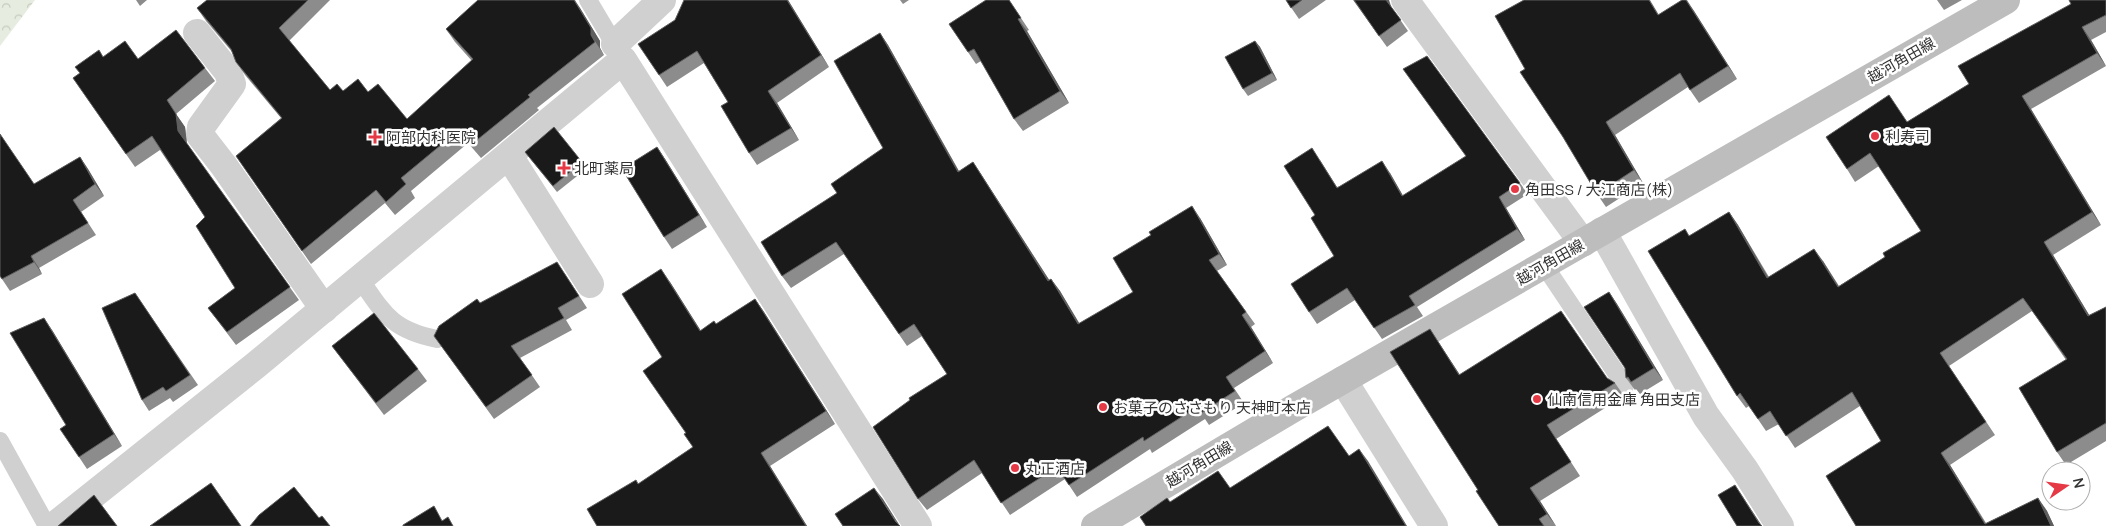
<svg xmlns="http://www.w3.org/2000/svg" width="2106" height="526" font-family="Manrope,'Noto Sans JP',sans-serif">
<defs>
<pattern id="forest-crowns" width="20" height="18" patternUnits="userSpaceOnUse" patternTransform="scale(1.25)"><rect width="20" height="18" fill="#e6ecdf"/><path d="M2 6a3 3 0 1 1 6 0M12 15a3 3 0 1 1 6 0" fill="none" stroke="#c6cbc0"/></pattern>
</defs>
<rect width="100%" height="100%" fill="#fff"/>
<polygon fill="url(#forest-crowns)" points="0,0 35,0 0,46"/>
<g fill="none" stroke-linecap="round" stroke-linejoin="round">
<g stroke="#d0d0d0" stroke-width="18">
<polyline points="588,0 619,52"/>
<polyline points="1544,265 1625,386"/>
<path d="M360 279C384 314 392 330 437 339"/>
<polyline points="0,441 47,526"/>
</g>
<g stroke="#d0d0d0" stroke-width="28">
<polyline points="1405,0 1583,243"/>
<polyline points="197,33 228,72 232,84 201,127 200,135 224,166 324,309"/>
<polyline points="615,44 662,0"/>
<polyline points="509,156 590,284"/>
<polyline points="1602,231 1706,416 1745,470 1780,526"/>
<polyline points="54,526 256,365 623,60 918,526"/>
</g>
<polyline stroke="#d0d0d0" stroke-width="28" points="1343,380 1434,526"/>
<polyline stroke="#bdbdbd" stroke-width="28" points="1095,526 1294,408 2006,0"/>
</g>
<g fill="#8c8c8c">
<polygon points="136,0 147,0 140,6"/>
<polygon points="207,0 330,0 289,41 330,90 368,92 407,119 472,61 455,42 446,29 478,0 575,0 600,41 600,48 604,55 537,108 539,110 481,158 468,143 411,191 415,198 395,215 385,203 311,264 236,156 281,118 245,75 236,62 233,53 206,21 197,8"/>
<polygon points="788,0 829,67 777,103 799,140 757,165 749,153 728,102 704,63 667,87 659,75 675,20"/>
<polygon points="900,0 909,0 903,4"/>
<polygon points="1009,0 1029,30 1027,31 1069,103 1023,131 1014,119 981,61 976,64 949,24"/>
<polygon points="1286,0 1326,0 1299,19"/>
<polygon points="1353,0 1392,8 1408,31 1387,47"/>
<polygon points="1650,0 1659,15 1687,0 1737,79 1699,103 1688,87 1615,135 1643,183 1606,207 1597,194 1525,69"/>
<polygon points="1937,0 1962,0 1944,10"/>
<polygon points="2106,0 2106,32 2091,40 2106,66 2031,109 2101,225 2053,255 2089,315 2106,307 2106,441 2066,465 2057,452 2066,360 2032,311 1949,366 1995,435 1950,465 1986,523 2038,498 2047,511 2054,526 1856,526 1881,441 1860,406 1795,448 1779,424 1766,431 1749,406 1746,408 1737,396 1689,236 1729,212 1738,225 1769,277 1823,261 1839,286 1885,257 1921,231 1879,166 1855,182 1847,169 1907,122"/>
<polygon points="880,33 888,45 959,171 973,162 1049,280 1051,279 1060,291 1079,324 1133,292 1200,218 1227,265 1217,271 1255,324 1251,327 1273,363 1234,388 1244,403 1209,425 1205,419 1152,453 1150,449 1077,497 1065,479 1010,515 982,473 927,510 918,499 910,400 947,374 922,336 907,346 844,254 791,288 782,276 837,193 883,148"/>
<polygon points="1255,41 1260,47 1277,80 1248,96 1243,89"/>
<polygon points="103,57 138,59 205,68 215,81 176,114 185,127 187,144 299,300 236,345 208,308 235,288 205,217 160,150 135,167 73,78"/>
<polygon points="657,147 665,159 707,227 672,249 664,237"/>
<polygon points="525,152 582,162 586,169 557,192"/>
<polygon points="80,157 88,169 104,196 81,212 96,235 39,268 42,274 10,291 2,279 34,184"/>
<polygon points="1320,160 1337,187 1390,173 1403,196 1520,183 1528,194 1506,208 1525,240 1417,307 1423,316 1382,339 1355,300 1317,324 1309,312 1334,256 1315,215"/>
<polygon points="565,274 587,308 566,320 572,330 520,358 540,387 494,419 434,336 480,303"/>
<polygon points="670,282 701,331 716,324 755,299 764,312 835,424 770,466 807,526 597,526 639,484 693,447 686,433 662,357"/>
<polygon points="1609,292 1617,304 1663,380 1640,394 1636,389 1635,390 1626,378 1625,368"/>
<polygon points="135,293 198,385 173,402 170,398 149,411 142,400"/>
<polygon points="1430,329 1460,375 1607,379 1615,383 1624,396 1556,439 1580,476 1540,501 1556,526 1499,526 1478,490"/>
<polygon points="52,330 122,446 87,469 79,457 66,425"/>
<polygon points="332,346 418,369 427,381 384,415"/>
</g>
<g fill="#5f5f5f">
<polygon points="574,0 580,8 600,41 600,48 604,55 591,35"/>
<polygon points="787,0 788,0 829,67 821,55"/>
<polygon points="1386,0 1389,0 1392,9"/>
<polygon points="1686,0 1694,11 1737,79 1728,66"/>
<polygon points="1018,19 1027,31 1069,103 1060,91"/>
<polygon points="2082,27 2091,40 2106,66 2097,53"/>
<polygon points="880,33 888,45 966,184 958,172"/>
<polygon points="1255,41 1260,47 1277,80 1272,73"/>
<polygon points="768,91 777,103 799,140 791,128"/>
<polygon points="2022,96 2031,109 2101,225 2092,212"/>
<polygon points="176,114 185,127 187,144 178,131"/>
<polygon points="1606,122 1615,135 1643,183 1634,170"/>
<polygon points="657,147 665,159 707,227 699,215"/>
<polygon points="80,157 88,169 104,196 95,184"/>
<polygon points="1382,161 1390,173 1410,208 1402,196"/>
<polygon points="973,162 981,174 1057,292 1048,281"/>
<polygon points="1499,197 1506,208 1525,240 1517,229"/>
<polygon points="1192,206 1200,218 1227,265 1219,254"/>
<polygon points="1729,212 1738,225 1776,291 1767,278"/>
<polygon points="2044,242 2053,255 2097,328 2088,316"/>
<polygon points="1814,249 1823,261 1847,300 1838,287"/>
<polygon points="31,256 39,268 42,274 34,262"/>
<polygon points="661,269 670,282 709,344 700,331"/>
<polygon points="1051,279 1060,291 1087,336 1078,324"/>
<polygon points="1609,292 1617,304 1663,380 1654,368"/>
<polygon points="755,299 764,312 835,424 826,411"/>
<polygon points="1242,315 1251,327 1273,363 1265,351"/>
<polygon points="44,318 52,330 122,446 114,434"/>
<polygon points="1430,329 1439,343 1469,389 1459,375"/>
<polygon points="1359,449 1368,461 1407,526 1406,526"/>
<polygon points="761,453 770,466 807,526 806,526"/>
<polygon points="1941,453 1950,465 1987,526"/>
<polygon points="1735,485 1743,497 1762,526 1761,526"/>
<polygon points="874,488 883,499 900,526 899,526"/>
<polygon points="1530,488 1540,501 1556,526 1547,514"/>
<polygon points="2038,498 2047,511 2054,526 2051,526"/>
</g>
<g fill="#1a1a1a" stroke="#5f5f5f">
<polygon points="207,0 308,0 279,28 330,90 337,84 343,91 358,79 368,92 378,84 407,119 473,59 446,29 478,0 574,0 591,28 591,35 595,42 528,95 530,97 472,144 459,130 401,178 406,184 386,202 376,190 302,251 236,156 282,118 236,62 231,49 197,8"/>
<polygon points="684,0 787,0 821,55 768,91 791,128 749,153 721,106 728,102 697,51 659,75 638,44 675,20"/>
<polygon points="986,0 1009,0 1021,18 1018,19 1060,91 1014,119 974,49 968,52 949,24"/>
<polygon points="1286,0 1302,0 1291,8"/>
<polygon points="1354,0 1386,0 1401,20 1379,36"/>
<polygon points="1524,0 1649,0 1658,15 1682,0 1686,0 1728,66 1690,90 1680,73 1606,122 1634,170 1597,194 1563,137 1520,72 1525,69 1495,16"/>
<polygon points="2069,0 2106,0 2106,15 2082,27 2097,53 2022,96 2092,212 2044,242 2088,316 2106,307 2106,423 2057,452 2019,388 2067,359 2023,298 1940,353 1986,422 1941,453 1985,524 2038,498 2051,526 1856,526 1826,476 1881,441 1852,392 1786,436 1770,411 1758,419 1740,393 1737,396 1648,251 1685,229 1689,236 1729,212 1767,278 1814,249 1838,287 1885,257 1883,253 1921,231 1870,153 1847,169 1826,137 1889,95 1907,122 1969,84 1958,66 2071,4"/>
<polygon points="176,30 205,68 167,100 176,114 178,131 290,287 227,332 208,308 235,288 196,226 205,217 152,136 126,154 73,78 80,73 75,67 99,50 103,57 125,41 138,59"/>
<polygon points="880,33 958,172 973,162 1048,281 1051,279 1078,324 1133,292 1113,258 1151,235 1149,232 1192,206 1219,254 1209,260 1246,312 1242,315 1265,351 1226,377 1235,391 1201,413 1197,407 1144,441 1143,437 1069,485 1057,467 1001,503 974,460 918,499 873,427 910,400 909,398 947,374 914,324 899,334 836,242 782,276 761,242 837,193 831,184 883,148 834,61"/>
<polygon points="1255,41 1272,73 1243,89 1225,57"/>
<polygon points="1427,56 1520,183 1499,197 1517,229 1409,296 1415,305 1374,328 1347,288 1309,312 1291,284 1334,256 1311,218 1315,215 1284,166 1312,148 1337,188 1382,161 1402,196 1466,156 1403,69"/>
<polygon points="554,127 582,162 553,186 525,152"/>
<polygon points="0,134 34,184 80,157 95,184 73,200 88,223 31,256 34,262 2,279 0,276"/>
<polygon points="657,147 699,215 664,237 622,169"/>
<polygon points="557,262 579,296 558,308 564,318 511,346 532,375 486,407 434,336 439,326 477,299 480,303"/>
<polygon points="661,269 700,331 714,321 716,324 755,299 826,411 761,453 806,526 597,526 587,509 636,480 638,484 693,447 684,434 686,433 643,371 662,357 622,294"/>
<polygon points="1609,292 1654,368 1631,382 1628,377 1626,378 1625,368 1584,307"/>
<polygon points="135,293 190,375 166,391 163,387 142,400 102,308"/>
<polygon points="1561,311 1607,378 1615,383 1547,425 1571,462 1530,488 1547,514 1539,519 1544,526 1499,526 1476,491 1478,490 1390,352 1430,329 1459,375"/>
<polygon points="374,313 418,369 376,403 332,346"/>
<polygon points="44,318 114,434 79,457 60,429 66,425 10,333"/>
<polygon points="1328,426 1349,456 1359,449 1406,526 1146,526 1140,517 1167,498 1170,502 1218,471 1230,488"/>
<polygon points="211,483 241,526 150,526"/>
<polygon points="1735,485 1759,523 1762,526 1737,526 1718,495"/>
<polygon points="294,487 319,518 322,516 330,526 250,526 259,515"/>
<polygon points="874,488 896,522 900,526 843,526 835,514"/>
<polygon points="94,495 117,526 58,526"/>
<polygon points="434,506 442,521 448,517 453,526 403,526 403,525"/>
</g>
<g fill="#e63946" stroke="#fff" stroke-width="2">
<circle cx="1875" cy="136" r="5"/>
<path d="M372.5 129.5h5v5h5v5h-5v5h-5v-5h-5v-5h5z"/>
<path d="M561.5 160.5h5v5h5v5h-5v5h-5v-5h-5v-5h5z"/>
<circle cx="1515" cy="189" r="5"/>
<circle cx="1537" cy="399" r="5"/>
<circle cx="1103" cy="407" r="5"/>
<circle cx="1015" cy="468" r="5"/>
</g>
<g text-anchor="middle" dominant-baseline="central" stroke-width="5" stroke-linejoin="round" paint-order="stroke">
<g font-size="15" fill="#333" stroke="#fff">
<text transform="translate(1901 60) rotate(-30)">越河角田線</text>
<text transform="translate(1550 262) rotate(-30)">越河角田線</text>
<text transform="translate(1199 464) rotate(-31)">越河角田線</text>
</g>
<g font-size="15" fill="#333" stroke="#fff" text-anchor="start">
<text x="1885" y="136">利寿司</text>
<text x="386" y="137">阿部内科医院</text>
<text x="574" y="168">北町薬局</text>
<text x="1525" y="189">角田SS / 大江商店(株)</text>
<text x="1547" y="399">仙南信用金庫 角田支店</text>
<text x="1113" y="407">お菓子のささもり 天神町本店</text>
<text x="1025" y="468">丸正酒店</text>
</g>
</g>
<g transform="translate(2066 486) rotate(77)"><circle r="24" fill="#ffffff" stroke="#adadad"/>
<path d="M0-4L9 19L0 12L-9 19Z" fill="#e63946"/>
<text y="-8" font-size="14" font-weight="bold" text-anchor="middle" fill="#333333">N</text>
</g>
</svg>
